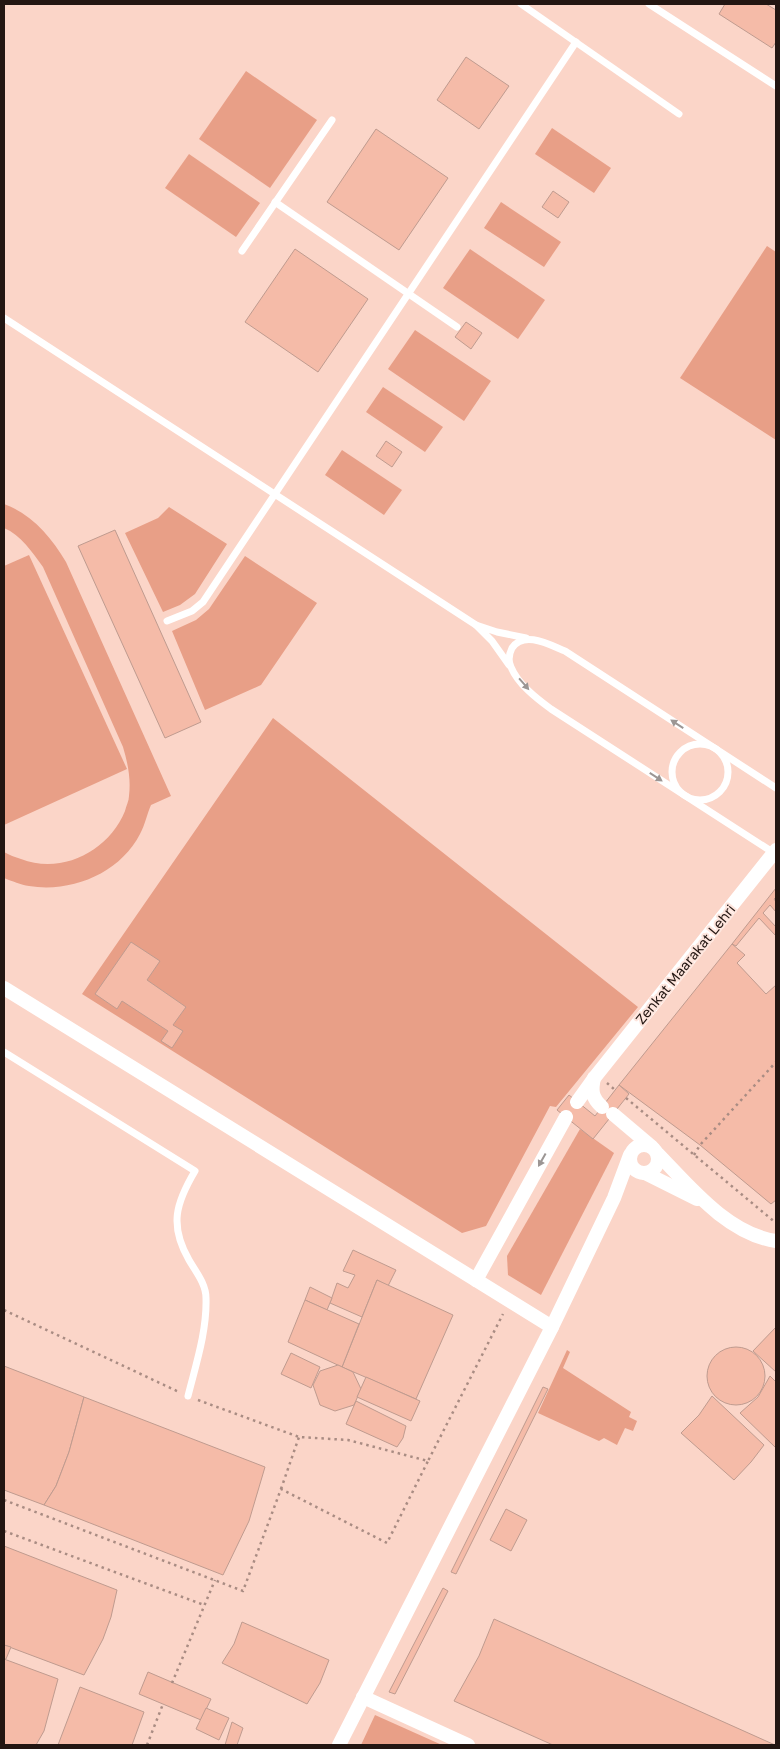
<svg xmlns="http://www.w3.org/2000/svg" width="780" height="1749" font-family="'Golos Text',sans-serif">
<rect width="100%" height="100%" fill="#fbd5c8"/>
<g fill="#e89f87">
<polygon points="246,71 317,120 270,188 199,139"/>
<polygon points="552,128 611,168 594,193 535,154"/>
<polygon points="189,154 260,203 236,237 165,188"/>
<polygon points="501,202 561,242 544,267 484,228"/>
<polygon points="767,246 776,252 776,440 680,378"/>
<polygon points="470,249 545,300 518,339 443,288"/>
<polygon points="415,330 491,381 464,421 388,369"/>
<polygon points="383,387 443,427 425,452 366,412"/>
<polygon points="342,450 402,490 384,515 325,475"/>
<path d="M4 504C32 514 51 537 66 562L171 796 151 805C147 814 145 825 140 834 120 873 72 893 29 886 21 885 12 881 4 878V852C9 855 15 857 21 859 62 875 109 851 125 811 126 806 129 801 129 796 131 779 128 764 123 747L43 567C32 552 21 535 4 528Z"/>
<polygon points="169,507 227,544 195,594 180,605 163,612 125,533 158,518"/>
<polygon points="29,555 127,769 4,825 4,566"/>
<polygon points="245,556 317,603 261,685 205,710 172,631 196,620 209,609"/>
<polygon points="273,718 638,1007 556,1107 550,1106 486,1226 462,1233 82,994"/>
<polygon points="580,1129 614,1153 541,1295 508,1275 507,1256"/>
<polygon points="567,1350 570,1352 563,1368 631,1412 629,1417 637,1421 633,1431 625,1428 617,1445 604,1438 599,1441 538,1413"/>
<polygon points="375,1715 442,1745 361,1745"/>
</g>
<g fill="#f5bba8" stroke="#bf9b8f">
<polygon points="725,4 766,4 776,10 776,42 772,48 719,14"/>
<polygon points="466,57 509,86 479,129 437,100"/>
<polygon points="376,129 448,178 399,250 327,202"/>
<polygon points="553,191 569,202 558,218 542,207"/>
<polygon points="295,249 368,299 318,372 245,322"/>
<polygon points="466,322 482,333 471,349 455,337"/>
<polygon points="386,441 402,452 392,467 376,456"/>
<polygon points="115,530 201,722 165,738 78,546"/>
<polygon points="776,888 776,897 774,899 776,902 776,912 770,905 763,913 776,927 776,936 759,918 736,946 732,944"/>
<polygon points="131,942 160,961 147,980 186,1007 173,1025 183,1031 172,1048 161,1041 168,1031 122,1001 117,1009 95,994"/>
<polygon points="732,944 745,955 737,963 766,994 776,985 776,1200 771,1204 700,1145 619,1085"/>
<polygon points="619,1085 629,1094 593,1139 557,1110 569,1095 595,1116"/>
<polygon points="353,1250 396,1270 388,1286 377,1280 362,1317 330,1303 337,1283 348,1288 355,1275 343,1271"/>
<polygon points="377,1280 453,1315 416,1399 342,1367"/>
<polygon points="310,1287 332,1298 327,1310 305,1300"/>
<polygon points="305,1300 359,1324 342,1367 288,1342"/>
<polygon points="776,1327 776,1372 753,1351"/>
<circle cx="736" cy="1376" r="29"/>
<polygon points="291,1353 320,1367 311,1388 281,1374"/>
<polygon points="338,1365 353,1372 361,1389 354,1405 335,1411 320,1405 313,1385 320,1371"/>
<polygon points="4,1366 84,1397 69,1452 56,1486 44,1505 4,1490"/>
<polygon points="770,1376 776,1382 776,1448 740,1413 758,1397"/>
<polygon points="366,1377 420,1401 411,1421 357,1397"/>
<polygon points="543,1387 548,1389 456,1574 451,1572"/>
<polygon points="712,1396 764,1445 751,1462 734,1480 681,1433 699,1415"/>
<polygon points="84,1397 265,1467 249,1521 223,1575 44,1505 56,1486 69,1452"/>
<polygon points="356,1401 406,1426 403,1438 397,1447 346,1424"/>
<polygon points="506,1509 527,1520 511,1551 490,1540"/>
<polygon points="4,1546 117,1590 111,1617 103,1639 84,1675 4,1645"/>
<polygon points="443,1588 448,1591 395,1694 389,1692"/>
<polygon points="494,1619 775,1745 553,1745 454,1701 479,1656"/>
<polygon points="242,1622 329,1660 320,1683 307,1704 222,1663 234,1644"/>
<polygon points="4,1645 11,1647 6,1659 4,1659"/>
<polygon points="4,1659 58,1679 44,1731 36,1745 4,1745"/>
<polygon points="148,1672 211,1699 201,1720 139,1694"/>
<polygon points="80,1687 144,1712 132,1745 58,1745"/>
<polygon points="206,1708 229,1718 219,1740 196,1729"/>
<polygon points="232,1722 243,1728 237,1745 225,1745"/>
</g>
<g fill="none" stroke-linecap="round" stroke-linejoin="round">
<g stroke="#a98c83" stroke-width="2.5" stroke-dasharray="2.5 4" stroke-linecap="butt">
<polyline points="607,1083 615,1090"/>
<polyline points="626,1098 776,1223"/>
<polyline points="694,1155 700,1145 776,1062"/>
<polyline points="4,1310 179,1392"/>
<polyline points="198,1400 299,1437 348,1440 428,1461 503,1314"/>
<polyline points="281,1489 299,1437"/>
<polyline points="4,1500 243,1591 281,1489 387,1543 428,1461"/>
<polyline points="4,1531 204,1605"/>
<polyline points="172,1683 215,1580"/>
<polyline points="147,1745 163,1704"/>
</g>
<g stroke="#fff" stroke-width="7">
<polyline points="521,4 679,114"/>
<polyline points="649,4 776,86"/>
<polyline points="275,202 457,327"/>
<polyline points="242,251 332,120"/>
<polyline points="4,318 476,625"/>
<polyline points="167,621 192,611 203,602 576,42"/>
<polyline points="509,665 492,641 476,625 497,632 526,638"/>
<circle cx="700" cy="772" r="28"/>
<path d="M774 853 551 709C536 698 518 684 511 667 508 661 509 654 512 648 524 630 550 645 565 651L776 788"/>
<path d="M4 1052 195 1171C176 1203 169 1225 189 1260 196 1272 206 1284 206 1298 207 1331 196 1364 188 1396"/>
</g>
<g stroke="#fff" stroke-width="14">
<polyline points="4,988 552,1327"/>
<path d="M594 1078C591 1091 592 1098 602 1107"/>
<polyline points="577,1102 595,1077 776,850"/>
<polyline points="613,1114 652,1147"/>
<circle cx="644" cy="1159" r="14"/>
<path d="M658 1154C690 1187 728 1234 776 1241"/>
<polyline points="645,1173 697,1199"/>
<polyline points="476,1280 566,1117"/>
<polyline points="363,1697 468,1745"/>
<polyline points="339,1745 552,1327 614,1198 630,1155"/>
</g>
</g>
<defs><path id="oneway-solid" d="M-6-.8H1V-3.2L6.5 0L1 3.2V.8H-6Z" transform="scale(1.25)"/></defs>
<g fill="#9c9694">
<use href="#oneway-solid" transform="translate(524 684) rotate(49)"/>
<use href="#oneway-solid" transform="translate(677 724) rotate(-147)"/>
<use href="#oneway-solid" transform="translate(656 777) rotate(33)"/>
<use href="#oneway-solid" transform="translate(542 1160) rotate(119)"/>
</g>
<g text-anchor="middle" dominant-baseline="central" stroke-width="4" stroke-linejoin="round" paint-order="stroke">
<g font-size="14" fill="#231612" stroke="#fee6de">
<text transform="translate(685 964) rotate(-51)">Zenkat Maarakat Lehri</text>
</g>
</g>
<rect width="780" height="1749" fill="none" stroke="#231612" stroke-width="10"/>
</svg>
